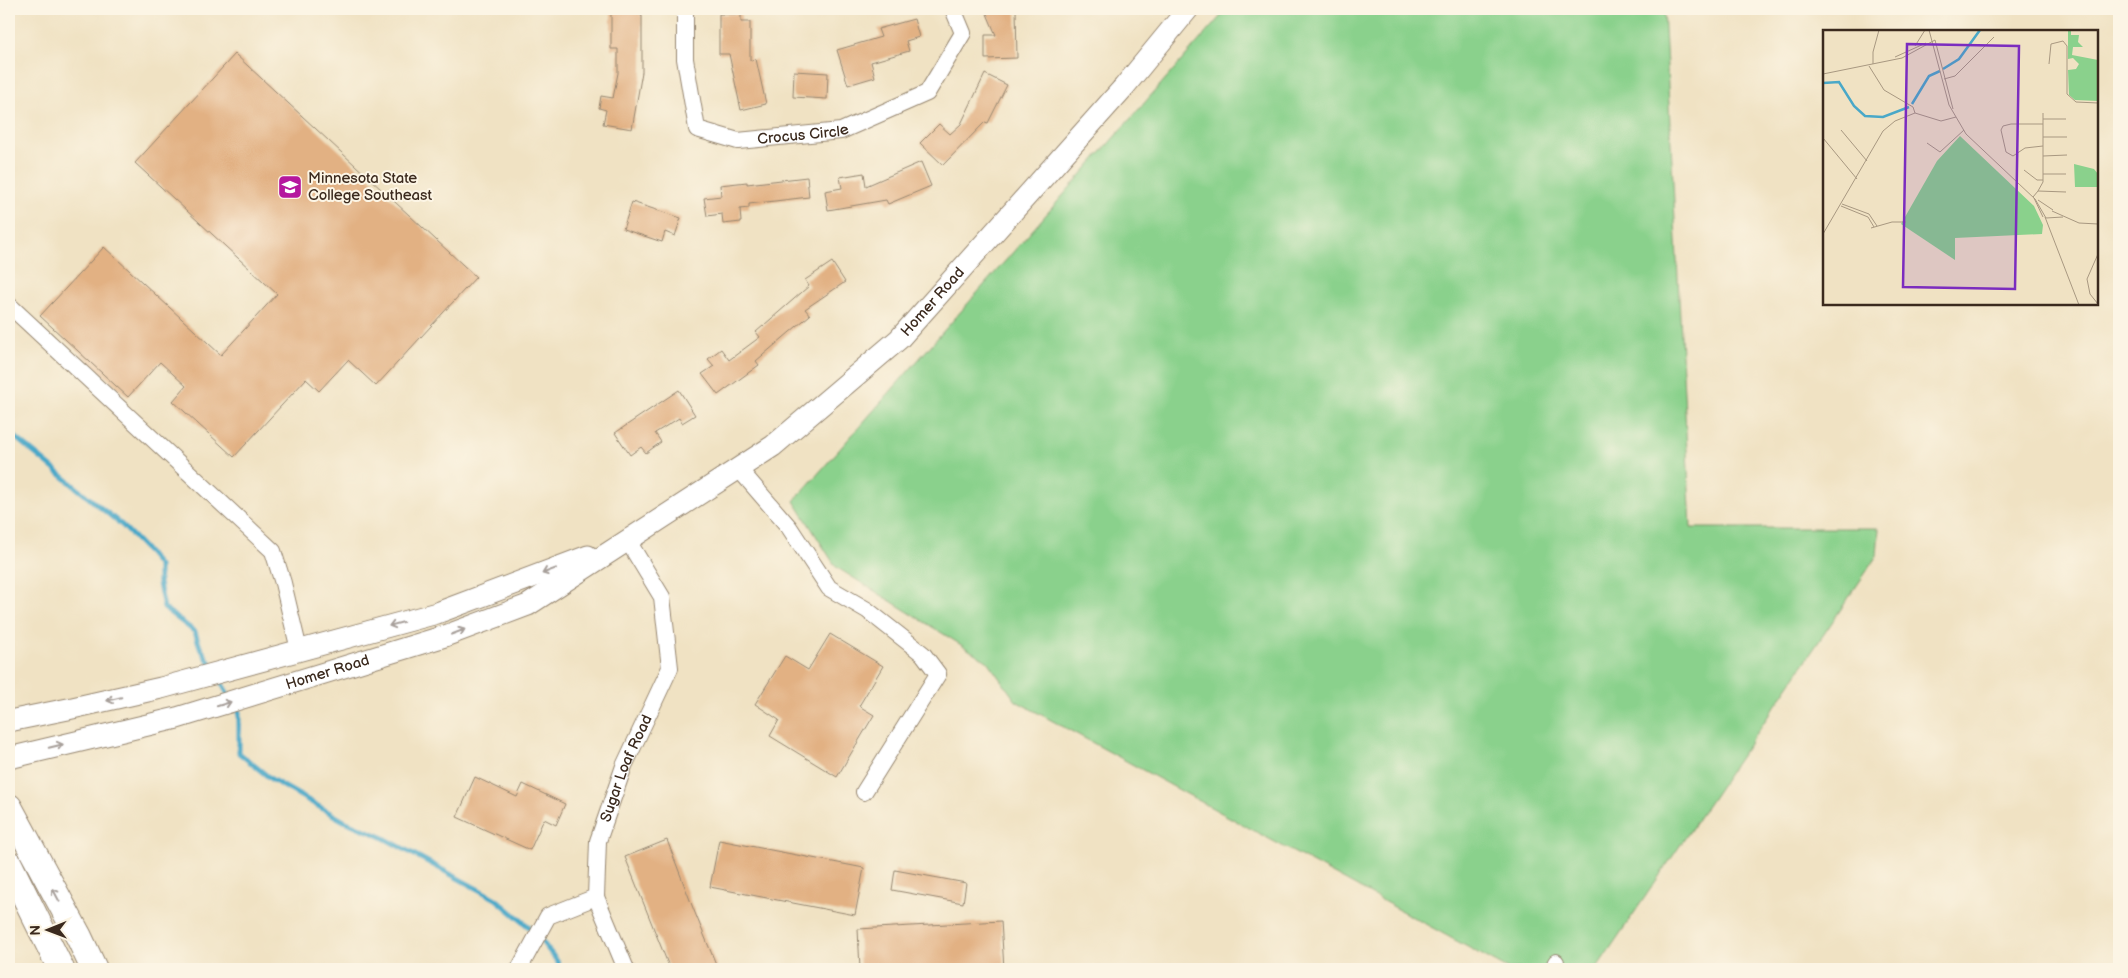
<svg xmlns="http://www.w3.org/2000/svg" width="2128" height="978" font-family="'Balsamiq Sans',sans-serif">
<rect width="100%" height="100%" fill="#fcf5e5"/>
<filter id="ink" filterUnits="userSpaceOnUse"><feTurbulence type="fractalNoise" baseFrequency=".02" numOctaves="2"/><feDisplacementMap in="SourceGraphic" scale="10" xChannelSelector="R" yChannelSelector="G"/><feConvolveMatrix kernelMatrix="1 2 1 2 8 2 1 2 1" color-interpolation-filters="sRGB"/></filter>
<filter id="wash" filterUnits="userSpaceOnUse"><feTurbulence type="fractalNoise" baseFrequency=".0096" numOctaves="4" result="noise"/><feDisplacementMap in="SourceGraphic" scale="20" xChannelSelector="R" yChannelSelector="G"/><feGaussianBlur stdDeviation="1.12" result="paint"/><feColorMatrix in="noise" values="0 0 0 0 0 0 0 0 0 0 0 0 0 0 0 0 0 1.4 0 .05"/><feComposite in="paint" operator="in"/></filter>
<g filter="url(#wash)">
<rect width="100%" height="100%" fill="#f0e2c3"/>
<polygon fill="#8ad18c" stroke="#627e55" points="1227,9 1664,9 1691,528 1879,528 1877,556 1596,969 1508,969 1016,701 987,661 836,567 794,501"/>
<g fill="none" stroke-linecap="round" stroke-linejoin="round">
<g stroke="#49a8c8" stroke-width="5">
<polyline points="9,432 123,526 144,548 159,566 159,583 164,608 195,632 200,647 213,668"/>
<polyline points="218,677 229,696"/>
<polyline points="235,705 239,711 239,753 271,779 344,821 382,837 496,899 535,932"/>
<polyline points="540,939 557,961 561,969"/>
</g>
</g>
<g id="blocks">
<g fill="#e2b183">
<polygon points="611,9 640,9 641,16 642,16 642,72 632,129 603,124 606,110 599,108 601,96 613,98 618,73 618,49 611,49"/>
<polygon points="985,9 1016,9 1017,58 985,59 985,35 996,35"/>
<polygon points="719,14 741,14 741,22 750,22 750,60 756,59 766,104 741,110 729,54 719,54"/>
<polygon points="914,19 919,37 906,41 909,51 871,62 875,77 848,85 837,50 881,37 878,29"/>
<polygon points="235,54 476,277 376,386 348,360 319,391 306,379 234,457 173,401 186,386 160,362 128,397 40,316 104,247 221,355 277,294 135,163"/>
<polygon points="794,71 828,73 827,99 793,97"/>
<polygon points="985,74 1007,85 988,123 985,122 943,165 920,143 939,124 950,134 961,124"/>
<polygon points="921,162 931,186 888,204 886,200 828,210 825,191 842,188 840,177 864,173 866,186"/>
<polygon points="807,177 809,197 749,204 749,208 740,209 741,222 723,224 722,214 707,216 704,198 721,196 720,185 747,182 747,184"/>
<polygon points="632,202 681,218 675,236 665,232 662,242 623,229"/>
<polygon points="832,262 845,282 805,309 810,315 756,361 759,365 718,395 702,374 714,366 708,359 721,349 729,360 760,337 756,332 809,286 805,280"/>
<polygon points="679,390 695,415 682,423 679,418 655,433 661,442 646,453 641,447 630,455 615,433"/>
<polygon points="830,634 883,666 859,706 874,715 837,777 770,736 779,720 755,704 785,656 808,670"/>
<polygon points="475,777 517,797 523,784 565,804 556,825 544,819 530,850 457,817"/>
<polygon points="667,840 693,908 718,969 670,969 625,857"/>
<polygon points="719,840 864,868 855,915 710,887"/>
<polygon points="895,870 966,883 963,903 892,890"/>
<polygon points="1001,921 1004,969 860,969 858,929"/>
</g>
</g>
</g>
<g filter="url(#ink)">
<use href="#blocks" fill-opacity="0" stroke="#968670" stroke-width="1"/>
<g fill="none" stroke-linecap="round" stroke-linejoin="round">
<defs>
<g id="minor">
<path id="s1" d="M685 9V59L697 129 738 141 841 131 927 93 963 33 953 9"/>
<polyline points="9,305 273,551 283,583 299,650"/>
<polyline points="738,468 789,527 829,588 867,610 923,654 938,674 864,792"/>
<polyline points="596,897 626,969"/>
<path id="s2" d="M519 969 548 916 596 897 598 841 624 766 670 668 662 597 628 541"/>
<polyline points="1553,969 1556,962"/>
</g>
<g id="tertiary">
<polyline points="9,721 68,709 161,688 437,613 588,556"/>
<path id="s3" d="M9 758 177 718 445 636 528 605 773 446 899 339 1124 87 1188 9"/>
</g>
<g id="primary">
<polyline points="9,807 79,937 94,969"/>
<polyline points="9,864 61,969"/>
</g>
</defs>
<use href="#minor" stroke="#968670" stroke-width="18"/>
<use href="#tertiary" stroke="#968670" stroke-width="23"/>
<use href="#primary" stroke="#968670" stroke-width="28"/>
<use href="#minor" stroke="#fff" stroke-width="16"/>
<use href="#tertiary" stroke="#fff" stroke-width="21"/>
<use href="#primary" stroke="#fff" stroke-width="26"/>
</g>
<defs><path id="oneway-shaft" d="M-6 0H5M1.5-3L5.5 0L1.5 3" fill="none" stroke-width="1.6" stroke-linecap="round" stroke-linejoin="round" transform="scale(1.25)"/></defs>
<g stroke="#a79f9a">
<use href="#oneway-shaft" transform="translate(549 571) rotate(159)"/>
<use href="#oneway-shaft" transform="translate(396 624) rotate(165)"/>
<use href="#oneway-shaft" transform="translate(458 632) rotate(-21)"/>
<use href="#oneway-shaft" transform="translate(114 699) rotate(167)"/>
<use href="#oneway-shaft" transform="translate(224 704) rotate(-17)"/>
<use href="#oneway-shaft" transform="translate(56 746) rotate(-14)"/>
<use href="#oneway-shaft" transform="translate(56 895) rotate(-118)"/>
</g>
</g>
<defs>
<symbol id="university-square" viewBox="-11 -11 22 22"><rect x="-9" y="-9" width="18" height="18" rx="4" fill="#b5179e" stroke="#fcf5e5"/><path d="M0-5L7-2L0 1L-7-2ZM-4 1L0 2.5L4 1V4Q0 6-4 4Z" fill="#fff"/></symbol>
</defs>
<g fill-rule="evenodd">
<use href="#university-square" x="276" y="173" width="28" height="28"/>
</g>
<g text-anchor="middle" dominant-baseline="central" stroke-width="4" stroke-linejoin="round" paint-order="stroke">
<g font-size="15" fill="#3b2a1e" stroke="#fcf5e5">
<text stroke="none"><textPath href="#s1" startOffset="229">Crocus Circle</textPath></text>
<text stroke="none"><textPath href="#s3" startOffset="1049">Homer Road</textPath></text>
<text stroke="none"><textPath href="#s3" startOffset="330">Homer Road</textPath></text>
<text stroke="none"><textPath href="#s2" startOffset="246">Sugar Loaf Road</textPath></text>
</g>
<g font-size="15" fill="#3b2a1e" stroke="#fcf5e5" text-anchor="start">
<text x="308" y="178">Minnesota State<tspan x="308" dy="17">College Southeast</tspan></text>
</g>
</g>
<g transform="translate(1823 30)">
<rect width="275" height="275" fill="#f0e2c3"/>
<path d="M245 0H248V5H256L255 12 260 17H250L249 25 275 30V71L252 70 246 65 245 40 253 39 256 34 250 28 245 29ZM137 106 211 176 220 195 219 204 132 208V230L78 194 114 131ZM251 134 271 139 275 144V157H252Z" fill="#8ad18c"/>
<path fill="none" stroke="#49a8c8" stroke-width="2.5" d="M120 39 136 29 157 0M0 53 16 52 31 76 42 86 60 87 86 77M89 74 106 46 117 41"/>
<path fill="none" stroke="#a89881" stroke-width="1" d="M106 0 126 75 143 104 212 169 223 188 240 187M112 10 130 79M92 16 102 0M72 27 103 13M50 34V22L56 0M226 34 228 14 240 11 244 16V64L253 72 275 73M46 36 61 60 90 77 92 83 118 91 133 87M0 44 79 28 112 10M121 49 132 46 171 7M220 89H243M18 100 44 131M220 107H244M0 108 34 149M104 113 117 122 141 100M220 116 202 118 190 126 183 122 178 100 180 96 188 94H220M220 126 244 125M201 140 214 150H220M220 144H243M215 161 220 152V83M210 167 215 161 243 162M211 168 220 187M215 170 230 180M19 174 46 184 54 196M18 176 45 187 51 197M229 181 256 193 275 194M222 187 256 275M48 198 69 192H83M0 204 60 101 72 91 92 83M275 224 264 249 267 264 275 274"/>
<path fill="#7b2cbf" fill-opacity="0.15" stroke="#7b2cbf" stroke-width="2.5" d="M84 14 196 16 192 259 80 257Z"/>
<rect width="275" height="275" fill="none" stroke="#3b2a1e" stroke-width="2.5"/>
</g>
<rect width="2128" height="978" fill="none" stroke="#fcf5e5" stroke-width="30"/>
<g transform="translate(48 930) rotate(269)" stroke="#fcf5e5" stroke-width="4" paint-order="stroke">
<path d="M0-4L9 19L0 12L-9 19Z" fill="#3b2a1e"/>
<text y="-8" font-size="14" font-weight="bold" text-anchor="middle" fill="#3b2a1e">N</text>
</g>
</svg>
